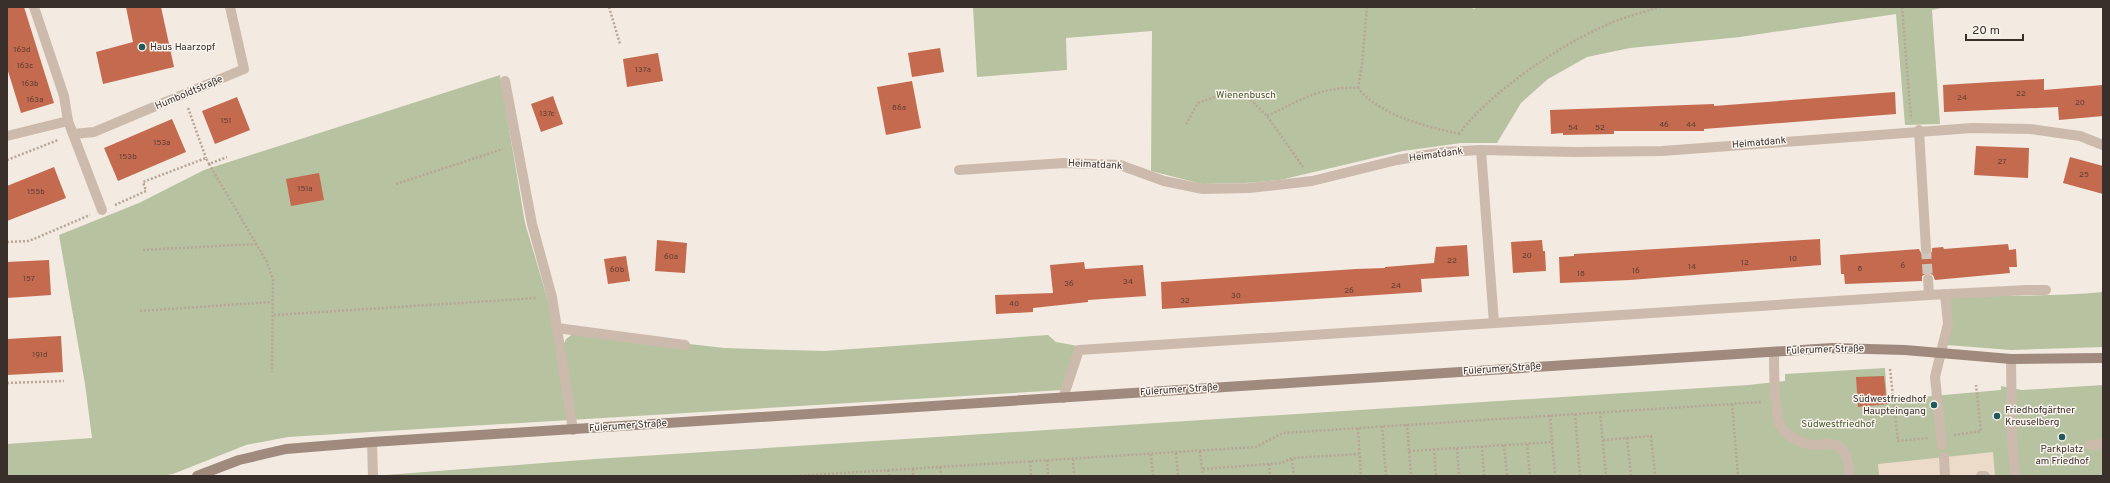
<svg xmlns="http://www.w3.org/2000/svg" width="2110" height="483" font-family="Overpass,sans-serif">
<rect width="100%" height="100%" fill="#f3eae1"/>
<g fill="#b7c2a0">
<polygon points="973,7 1472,7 1473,9 1479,7 1946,7 1932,10 1940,124 1905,125 1896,14 1740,37 1630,48 1587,57 1548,79 1521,103 1497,143 1461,143 1403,151 1280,180 1245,183 1202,184 1151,171 1152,31 1066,38 1067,70 977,77"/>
<polygon points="500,75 525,223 549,304 558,357 566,339 577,331 724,348 824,351 1048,335 1056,342 1078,346 1063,390 288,437 246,445 173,474 161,476 7,476 7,444 92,438 85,384 59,235 139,203 204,170"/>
<path d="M2103 292V347L2011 350 1947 345 1950 296C2001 295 2052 297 2103 292Z"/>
<polygon points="1885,368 1887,400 2001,390 2001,386 2022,390 2103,385 2103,476 372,476 595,459 1748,385 1785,381 1785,374"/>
</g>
<polygon fill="#ebdbc8" points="1993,452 1995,476 1879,475 1878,464"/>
<g fill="#c46a4e">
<polygon points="7,7 24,7 54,103 21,113 7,68"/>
<polygon points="126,7 161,7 174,67 103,84 96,52 133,42"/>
<polygon points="940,48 944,72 912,77 908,53"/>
<polygon points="658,53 663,81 627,87 623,59"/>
<polygon points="2044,79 2044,90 2103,85 2103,116 2059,120 2058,107 1944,112 1943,85"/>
<polygon points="912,81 921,128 886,135 877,87"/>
<polygon points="1895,92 1896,114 1704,129 1704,131 1614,131 1614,134 1563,135 1563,133 1551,134 1550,110 1714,104 1714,106"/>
<polygon points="553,96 563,124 541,132 531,104"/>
<polygon points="237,97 250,130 215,144 202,111"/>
<polygon points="172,119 186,152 118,181 104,148"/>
<polygon points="1976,146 2029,148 2028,178 1974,175"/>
<polygon points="2070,157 2103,166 2103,194 2063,183"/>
<polygon points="54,167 66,198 7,221 7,186"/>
<polygon points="319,173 324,200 291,206 286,179"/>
<polygon points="1820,239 1821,265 1630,280 1560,283 1559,257 1574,256 1574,254"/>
<polygon points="657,240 687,243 685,273 655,271"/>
<polygon points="1542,240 1543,251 1545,251 1546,271 1513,273 1511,242"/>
<polygon points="2008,244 2009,250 2016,249 2017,267 2009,267 2010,273 1935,280 1933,275 1928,273 1922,276 1922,281 1845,284 1844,274 1841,274 1840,255 1919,249 1921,253 1926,255 1932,252 1932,248 1943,247 1944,249"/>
<polygon points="1467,245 1469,276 1421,279 1422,292 1162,309 1161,282 1356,269 1385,268 1385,267 1434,263 1436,247"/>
<polygon points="626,256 630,281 608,284 604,259"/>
<polygon points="49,260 51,295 7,298 7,262"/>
<polygon points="1084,262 1085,269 1143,265 1146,296 1088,300 1088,302 1033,308 1033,312 996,314 995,295 1053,293 1050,265"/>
<polygon points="61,336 63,372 7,375 7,339"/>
<polygon points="1884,376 1887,404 1858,407 1856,377"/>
</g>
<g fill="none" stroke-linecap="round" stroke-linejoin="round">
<polyline stroke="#cec5bd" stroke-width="10" stroke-dasharray="10 5" stroke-linecap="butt" points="1926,249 1928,279"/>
<g stroke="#b7a596" stroke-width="2.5" stroke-dasharray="2 2" stroke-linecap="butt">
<polyline points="609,7 620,44"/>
<polyline points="1863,7 1884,7"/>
<polyline points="1902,7 1911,118"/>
<polyline points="1358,88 1362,65 1367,7"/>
<polyline points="188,108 206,158"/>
<path d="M1267 116C1299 101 1321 86 1358 88 1379 115 1427 127 1460 134"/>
<polyline points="1186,124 1198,103 1220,95 1246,95 1267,116 1303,167"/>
<path d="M1459 134C1488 94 1557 47 1602 27 1620 18 1641 13 1660 7"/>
<polyline points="7,160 58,140"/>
<polyline points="209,164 267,262 273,280 272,372"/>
<polyline points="396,184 503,149"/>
<polyline points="115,205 146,191 143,182 206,158 209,164 227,157"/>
<polyline points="7,242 29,241 90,215"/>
<polyline points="143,250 256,244"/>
<polyline points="140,311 272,302"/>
<polyline points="274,315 537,298"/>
<polyline points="1890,369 1898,441 1928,438"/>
<polyline points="7,383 64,381"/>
<polyline points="1732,404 1738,476"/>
<polyline points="1600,412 1606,476"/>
<polyline points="1575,414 1580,476"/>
<polyline points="1550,415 1555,476"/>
<polyline points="1407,424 1411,476"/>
<polyline points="1382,426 1386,476"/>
<polyline points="1358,428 1361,476"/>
<polyline points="1954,435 1981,431 1976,385"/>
<polyline points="1627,438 1631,476"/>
<polyline points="1603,440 1651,436 1655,476"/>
<polyline points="1527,444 1530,476"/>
<polyline points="1504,445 1507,476"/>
<polyline points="1482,446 1484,476"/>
<polyline points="1457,448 1459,476"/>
<polyline points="1434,449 1436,476"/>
<polyline points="1200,451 1203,476"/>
<polyline points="1409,451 1553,442"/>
<polyline points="1176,453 1178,476"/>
<polyline points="1151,454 1153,476"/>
<polyline points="1073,459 1074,476"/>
<polyline points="1292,459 1294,476"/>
<polyline points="1047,460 1048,476"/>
<polyline points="1030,461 1031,476"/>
<polyline points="1269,464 1270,476"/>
<polyline points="940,467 941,476"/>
<polyline points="913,469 913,476"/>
<polyline points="1203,469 1282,463 1292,458 1359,454"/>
<polyline points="888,470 889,476"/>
<polyline points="796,476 1256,447 1283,433 1762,402"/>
</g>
<g stroke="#ccbbac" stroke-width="10">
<polyline points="505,81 532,224 552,297 573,430"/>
<polyline points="2027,290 2046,290"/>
<polyline points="557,328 685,345"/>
<path d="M1774 352C1774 367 1774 412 1780 425 1785 436 1803 444 1814 445 1819 445 1824 444 1829 444 1847 444 1849 462 1849 476"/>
<polyline points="1941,352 1935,377 1942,445"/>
<polyline points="2011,359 2012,439 2015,476"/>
<polyline points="372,442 373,476"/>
<polyline points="2090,445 2103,444"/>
<polyline points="1944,457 1945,476"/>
<polyline points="1981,476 1985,476"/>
</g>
<g stroke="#ccbbac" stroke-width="10">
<polyline points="34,7 64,96 68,121 102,210"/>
<polyline points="1919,130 1926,249"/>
<polyline points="73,134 94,132 244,69 230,7"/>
<polyline points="7,136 68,121"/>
<polyline points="1481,150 1494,323"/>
<polyline points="959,170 1064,163 1120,165 1164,181 1203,189 1249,188 1312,181 1397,160 1444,152 1481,150 1576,152 1662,151 1972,128 2030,129 2080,136 2103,145"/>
<polyline points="1928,279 1929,295"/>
<polyline points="1941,352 1948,324 1945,294"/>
<polyline points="1063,398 1079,350 1929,295 2027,290"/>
</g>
<polyline stroke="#9f8a7d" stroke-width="10" points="197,476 239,460 286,449 372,442 1832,348 1905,350 2011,359 2103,358"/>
</g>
<g fill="#21585b" stroke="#faf4ee" stroke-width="1.5">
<circle cx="142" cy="47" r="4"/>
<circle cx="1934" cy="405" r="4"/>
<circle cx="1997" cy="416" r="4"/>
<circle cx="2062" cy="437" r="4"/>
</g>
<g text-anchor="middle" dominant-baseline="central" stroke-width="3" stroke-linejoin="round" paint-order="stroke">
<g font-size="8" fill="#5c3e34">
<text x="22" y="50">163d</text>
<text x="25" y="66">163c</text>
<text x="643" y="70">137a</text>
<text x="30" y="84">163b</text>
<text x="2021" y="94">22</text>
<text x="1962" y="98">24</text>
<text x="35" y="100">163a</text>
<text x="2080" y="103">20</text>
<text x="899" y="108">86a</text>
<text x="547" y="114">137c</text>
<text x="226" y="121">151</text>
<text x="1664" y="125">46</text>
<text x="1691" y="125">44</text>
<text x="1573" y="128">54</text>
<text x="1600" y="128">52</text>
<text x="162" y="143">153a</text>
<text x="128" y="157">153b</text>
<text x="2002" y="162">27</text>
<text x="2084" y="175">25</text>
<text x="305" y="189">151a</text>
<text x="36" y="192">155b</text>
<text x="1527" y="256">20</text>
<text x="671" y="257">60a</text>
<text x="1793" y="259">10</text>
<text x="1452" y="261">22</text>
<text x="1745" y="263">12</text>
<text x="1903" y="266">6</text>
<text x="1692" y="267">14</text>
<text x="1860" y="269">8</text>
<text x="617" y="270">60b</text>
<text x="1636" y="271">16</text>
<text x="1581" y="274">18</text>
<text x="29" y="279">157</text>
<text x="1128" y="282">34</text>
<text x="1069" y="284">36</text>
<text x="1396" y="286">24</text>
<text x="1349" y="291">26</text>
<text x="1236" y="296">30</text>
<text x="1185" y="301">32</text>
<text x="1014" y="304">40</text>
<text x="40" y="355">191d</text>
</g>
<g font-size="10" fill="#3a302b" stroke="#faf4ee" text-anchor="start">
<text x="150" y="47">Haus Haarzopf</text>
<text x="1926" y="399" text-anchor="end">Südwestfriedhof<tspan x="1926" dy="12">Haupteingang</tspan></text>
<text x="2005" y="410">Friedhofgärtner<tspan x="2005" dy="12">Kreuselberg</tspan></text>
<text x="2062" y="449" text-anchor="middle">Parkplatz<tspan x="2062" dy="12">am Friedhof</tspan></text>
</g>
<g font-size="10" fill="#3a302b" stroke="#faf4ee">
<text transform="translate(189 93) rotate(-23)">Humboldtstraße</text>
<text transform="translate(1759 143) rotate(-5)">Heimatdank</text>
<text transform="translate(1436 155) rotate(-8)">Heimatdank</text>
<text transform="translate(1095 165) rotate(3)">Heimatdank</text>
<text transform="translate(1825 350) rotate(-2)">Fulerumer Straße</text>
<text transform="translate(1502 369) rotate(-4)">Fulerumer Straße</text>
<text transform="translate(1179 390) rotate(-4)">Fulerumer Straße</text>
<text transform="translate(628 426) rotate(-4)">Fulerumer Straße</text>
</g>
<g font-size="10" fill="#49582f" stroke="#faf4ee">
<text x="1246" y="95">Wienenbusch</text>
<text x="1838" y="424">Südwestfriedhof</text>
</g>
</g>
<rect width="2110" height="483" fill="none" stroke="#3a302b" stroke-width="16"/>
<path d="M1966 34v6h57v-6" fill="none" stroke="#3a302b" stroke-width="2"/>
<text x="1972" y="34" font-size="12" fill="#3a302b" stroke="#faf4ee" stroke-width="3" paint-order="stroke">20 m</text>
</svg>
